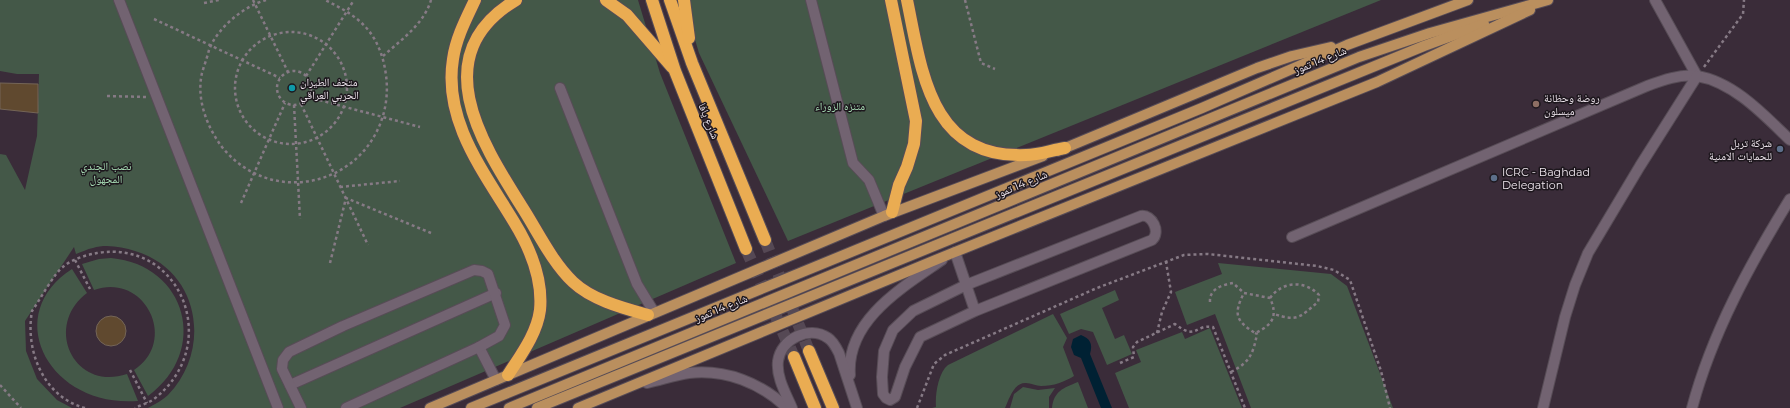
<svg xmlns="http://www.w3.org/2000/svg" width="1790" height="408" font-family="Montserrat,'Noto Naskh Arabic',sans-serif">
<rect width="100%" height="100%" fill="#3a2c39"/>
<g fill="#445848">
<path d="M0 0H638L660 73 736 263 400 408H148C155 404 163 400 168 395 213 348 199 270 135 251 122 247 106 244 93 248 87 249 82 252 76 254L74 247 25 321 26 351 37 379 57 400 72 408H0V154L6 155 25 190 37 136 39 74H17L0 71Z"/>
<polygon points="683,0 1381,0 788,241 699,53"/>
<path d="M111 258C187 265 210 351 148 396L134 370C179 341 145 272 94 290L82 264 99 259Z"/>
<polygon points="1218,263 1331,274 1347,286 1393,408 1251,408 1215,314 1187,325 1175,292 1222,274"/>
<path d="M72 269 87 293C43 326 74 392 127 374L138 401C49 408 0 315 72 269Z"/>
<polygon points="1115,290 1119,300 1102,308 1115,339 1124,335 1132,354 1107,365 1093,332 1081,329 1069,334 1060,314"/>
<path d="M1053 314 1067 338 1063 347 1074 376C1064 382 1054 386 1041 386 1036 386 1031 383 1026 383 1014 382 1009 399 1005 408H932L936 407C935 395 938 373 948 365Z"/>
<polygon points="1210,328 1242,408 1129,408 1115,373 1141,362 1136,350 1182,332 1185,339"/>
<path d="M1078 382 1088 408H1052C1054 391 1063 388 1078 382Z"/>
<polygon points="1023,387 1038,390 1055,388 1049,397 1049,408 1010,408 1014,394"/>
</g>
<path fill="#002133" d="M1081 335C1090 339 1093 343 1090 354L1112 408H1101L1081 358 1074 355 1071 347 1073 339Z"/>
<g fill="#60492f" stroke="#746557">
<polygon points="0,83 38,84 38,113 0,109"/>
<circle cx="111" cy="331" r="15"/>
</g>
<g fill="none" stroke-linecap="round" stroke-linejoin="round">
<g stroke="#554854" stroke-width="12" stroke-dasharray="12 6" stroke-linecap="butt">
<polyline points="765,240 809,351"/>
<polyline points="746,249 794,357"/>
</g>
<defs>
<g id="minor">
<polyline points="119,0 278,408"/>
<polyline points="811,0 853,163 869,180 884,216"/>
<polyline points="1655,0 1697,76"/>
<polyline points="560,88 637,284 654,312"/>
<path d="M1292 237 1647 86C1663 80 1680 74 1697 76 1734 82 1765 116 1790 140"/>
<path d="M955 252 975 311 920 337 905 367 895 397 890 400 886 398 883 394 882 377 884 351 893 330 913 311 966 285 1141 216C1152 214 1161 232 1152 240L975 311"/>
<polyline points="479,347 496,380"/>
<path d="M850 375C846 320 903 287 942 260"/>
<path d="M647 383C661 380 675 375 689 373 726 369 761 383 787 408"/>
<polyline points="290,385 496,293"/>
<polyline points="301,408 282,369 283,360 289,352 343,326 474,270 482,271 488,274 505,325 499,336 479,347 346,408"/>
<path d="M792 408C786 394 776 377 778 361 781 339 809 325 828 338 833 341 836 347 839 353L857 408"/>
<polyline points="1543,408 1565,317 1575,285 1588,253 1640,166 1697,76"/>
<path d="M1692 408C1712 333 1750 264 1790 199"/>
</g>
<g id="major">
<polyline points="1058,151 1257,68 1292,56 1331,47"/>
<polyline points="430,408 884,216 1043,156"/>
<polyline points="471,408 1202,108 1347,45 1468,0"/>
<polyline points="509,408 1359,57 1430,33 1548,0"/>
<polyline points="537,408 1424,46 1484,24"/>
<polyline points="578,408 950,254 1377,82 1530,10"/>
</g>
<g id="highway">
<path d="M475 0C466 19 456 38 453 59 443 121 484 172 514 222 530 248 543 279 540 310 537 334 520 356 508 375"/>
<path d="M516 0C425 55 481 142 522 207 538 232 552 262 573 282 592 300 623 308 648 315"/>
<polyline points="606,0 627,15 672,67"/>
<polyline points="652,0 675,71 746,249"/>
<polyline points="670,0 692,63 765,240"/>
<polyline points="684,0 689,38"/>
<polyline points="891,0 916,121 914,144 907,167 899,185 892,212"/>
<path d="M907 0C922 72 930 159 1026 155 1039 155 1052 150 1065 148"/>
<polyline points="809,351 833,408"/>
<polyline points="794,357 815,408"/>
</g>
</defs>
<use href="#minor" stroke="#574c56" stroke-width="12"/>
<use href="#major" stroke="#574c56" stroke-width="12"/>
<use href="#highway" stroke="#574c56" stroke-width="14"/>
<g stroke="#867a85" stroke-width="2.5" stroke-dasharray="3 3" stroke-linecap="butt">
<polyline points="253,0 288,72"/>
<path d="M266 0C244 6 217 28 209 50 207 58 204 66 202 73 196 99 207 127 222 147 238 167 261 180 286 182 350 187 397 131 385 69 383 56 377 41 369 31 357 16 341 8 325 0"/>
<polyline points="965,0 981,63 995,69"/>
<polyline points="204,3 219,0"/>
<polyline points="154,19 280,78"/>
<circle cx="291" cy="88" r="56"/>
<path d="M383 56C401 40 424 24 431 0"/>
<polyline points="1704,67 1743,14 1744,0"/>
<circle cx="294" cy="88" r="17"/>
<polyline points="306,76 354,0"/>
<polyline points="107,96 146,97"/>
<polyline points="308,97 420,127"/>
<polyline points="301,104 368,245"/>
<polyline points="294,105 300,219"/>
<polyline points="340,187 400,181"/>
<polyline points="241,203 285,103"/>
<polyline points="75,260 90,289"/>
<polyline points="330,263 346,198 431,233"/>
<path d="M1244 293 1270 298C1278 316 1273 325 1255 333 1236 321 1233 314 1244 293Z"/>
<path d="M1270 298C1282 281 1305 280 1319 295L1318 302C1300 317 1298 322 1274 314"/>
<path d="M1210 302C1209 289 1222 285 1233 283L1244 293"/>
<polyline points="1157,333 1162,312 1171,292 1166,262"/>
<path d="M1120 363 1134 357 1133 347 1137 342 1175 324C1197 341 1194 324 1213 327L1245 408"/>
<polyline points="130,370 147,403"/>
<path d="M1231 372C1250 362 1253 354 1257 334L1255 333"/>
<polyline points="0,385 21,408"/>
<path d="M85 408C43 397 25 350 32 311 40 300 54 273 64 266 73 259 86 255 97 253 182 239 223 346 154 399 149 403 141 405 135 408"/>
<polyline points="917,408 934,364 945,355 1097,288 1184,255 1208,254 1317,266 1334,270 1350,280 1381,371 1390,408"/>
</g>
<use href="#minor" stroke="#726371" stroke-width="10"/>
<use href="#major" stroke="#ba8f5e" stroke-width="10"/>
<use href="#highway" stroke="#eaac52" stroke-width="12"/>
</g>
<circle fill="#0f9aa8" stroke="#1d171d" stroke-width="1.5" cx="292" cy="88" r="4"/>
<circle fill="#8d6e63" stroke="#1d171d" stroke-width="1.5" cx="1536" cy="104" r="4"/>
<g fill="#5c6f8a" stroke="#1d171d" stroke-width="1.5">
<circle cx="1780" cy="149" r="4"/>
<circle cx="1494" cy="178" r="4"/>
</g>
<g text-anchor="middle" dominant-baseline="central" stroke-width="3" stroke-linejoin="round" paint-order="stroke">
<g font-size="11" fill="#f0e7ef" stroke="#1d171d">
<text transform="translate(1320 60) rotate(-22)">شارع 14 تموز</text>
<text transform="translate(709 121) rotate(68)">شارع يافا</text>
<text transform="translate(1021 184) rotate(-23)">شارع 14 تموز</text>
<text transform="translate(721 308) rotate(-22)">شارع 14 تموز</text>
</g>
<g font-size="11" fill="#f0e7ef" stroke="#1d171d" text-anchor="start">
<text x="300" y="82">متحف الطيران<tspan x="300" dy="13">الحربي العراقي</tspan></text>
<text x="1544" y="98">روضة وحظانة<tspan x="1544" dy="13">ميسلون</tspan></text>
<text x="1772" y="143" text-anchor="end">شركة تربل<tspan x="1772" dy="13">للحمايات الامنية</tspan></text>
<text x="1502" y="172">ICRC - Baghdad<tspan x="1502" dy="13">Delegation</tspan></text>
</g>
<g font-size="11" fill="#a9e0b7" stroke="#1d171d">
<text x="840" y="106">متنزه الزوراء</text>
<text x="106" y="166">نصب الجندي<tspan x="106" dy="13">المجهول</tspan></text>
</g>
</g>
</svg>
